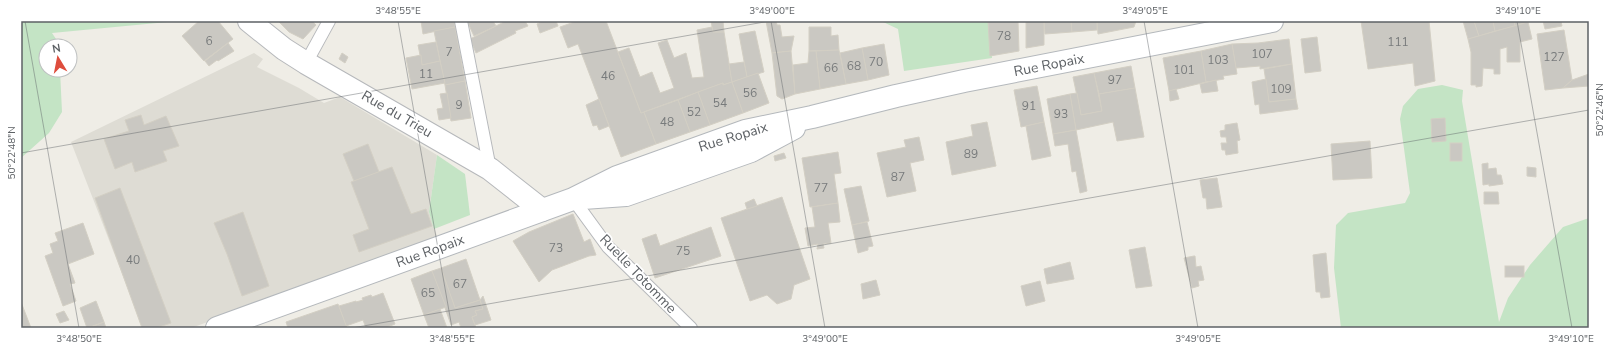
<svg xmlns="http://www.w3.org/2000/svg" width="1610" height="349" font-family="'Nunito Sans',sans-serif">
<rect width="100%" height="100%" fill="#efede6"/>
<polygon fill="#dedcd4" points="254,53 263,59 257,67 299,88 324,103 340,97 437,155 429,212 438,239 191,328 143,328 71,142"/>
<g fill="#c4e4c5">
<polygon points="21,21 178,21 52,33 58,42 59,46 46,46 46,70 60,70 62,112 49,133 21,158"/>
<polygon points="881,21 990,21 992,58 904,71 898,29"/>
<polygon points="1442,85 1463,90 1462,101 1499,322 1508,298 1530,265 1563,227 1589,218 1589,323 1587,328 1341,328 1334,268 1336,225 1348,213 1405,203 1410,193 1400,119 1403,106 1418,89"/>
<polygon points="437,155 465,174 470,215 434,229 429,212"/>
</g>
<g fill="#cac8c2" stroke="#d3cfc4">
<polygon points="199,21 218,21 233,39 204,61 182,36"/>
<polygon points="278,21 312,21 316,25 303,39 289,32"/>
<polygon points="421,21 454,21 455,27 423,34"/>
<polygon points="473,21 493,21 496,26 474,36 468,23"/>
<polygon points="506,21 525,21 528,26 515,31 516,33 476,53 470,39"/>
<polygon points="543,21 556,21 558,26 540,33 537,24"/>
<polygon points="577,21 606,21 641,113 644,112 656,144 621,157 578,44 568,48 560,27"/>
<polygon points="711,21 723,21 724,32 713,32"/>
<polygon points="766,21 776,21 777,25 780,25 782,37 794,36 791,51 772,53"/>
<polygon points="988,21 1018,21 1019,51 990,56"/>
<polygon points="1026,21 1044,21 1044,45 1026,48"/>
<polygon points="1044,21 1071,21 1072,32 1045,34"/>
<polygon points="1071,21 1097,21 1097,30 1072,32"/>
<polygon points="1097,21 1136,21 1134,27 1098,34"/>
<polygon points="1361,21 1429,21 1435,81 1415,86 1413,63 1368,69"/>
<polygon points="1463,21 1474,21 1479,36 1468,39"/>
<polygon points="1474,21 1493,21 1495,31 1479,36"/>
<polygon points="1493,21 1514,21 1515,26 1495,31"/>
<polygon points="1514,21 1527,21 1528,22 1515,26"/>
<polygon points="1543,21 1561,21 1562,26 1545,29"/>
<polygon points="1528,22 1532,39 1520,42 1520,62 1507,62 1507,47 1500,49 1500,74 1494,74 1494,69 1483,68 1482,86 1476,87 1476,85 1471,85 1471,52 1468,39"/>
<polygon points="455,27 465,81 445,85 434,31"/>
<polygon points="712,27 713,32 724,32 732,82 723,85 723,83 641,113 618,52 629,48 640,77 652,72 660,93 674,88 658,43 667,40 674,58 686,53 692,78 704,77 697,30"/>
<polygon points="809,27 831,27 831,36 838,35 839,50 809,51"/>
<polygon points="1564,30 1572,80 1563,88 1545,90 1537,34"/>
<polygon points="755,31 764,72 747,77 739,34"/>
<polygon points="1317,37 1321,71 1305,73 1301,39"/>
<polygon points="1289,39 1292,64 1260,69 1260,66 1236,68 1232,44 1258,43"/>
<polygon points="436,42 440,61 422,65 418,45"/>
<polygon points="228,43 234,51 218,61 217,60 209,66 205,61"/>
<polygon points="884,44 889,75 868,80 862,48"/>
<polygon points="1232,44 1237,74 1223,76 1224,79 1206,82 1201,51"/>
<polygon points="862,48 868,80 846,84 840,53"/>
<polygon points="839,50 846,84 820,89 816,51"/>
<polygon points="791,51 795,94 782,99 777,96 772,53"/>
<polygon points="809,51 816,51 820,89 795,94 793,65 808,63"/>
<polygon points="1201,51 1206,82 1169,91 1163,58"/>
<polygon points="342,53 348,57 345,63 339,59"/>
<polygon points="421,55 422,65 440,61 445,83 412,89 406,58"/>
<polygon points="744,62 747,77 732,82 729,64"/>
<polygon points="1292,64 1296,99 1269,102 1264,69"/>
<polygon points="1131,66 1135,88 1099,94 1094,73"/>
<polygon points="758,73 769,103 743,113 732,82"/>
<polygon points="1094,73 1102,111 1081,115 1073,77"/>
<polygon points="1589,74 1589,86 1563,88 1572,80"/>
<polygon points="1266,79 1269,102 1296,99 1298,109 1260,114 1259,104 1255,105 1252,82"/>
<polygon points="1216,80 1218,91 1202,93 1200,84"/>
<polygon points="465,81 471,118 451,121 445,85"/>
<polygon points="732,82 743,113 710,125 698,92 723,83 723,85"/>
<polygon points="1037,86 1044,122 1021,127 1014,90"/>
<polygon points="1135,88 1144,137 1117,141 1113,122 1076,130 1070,94 1077,93 1081,115 1102,111 1099,94"/>
<polygon points="1176,89 1179,99 1170,101 1169,91"/>
<polygon points="698,92 710,125 690,132 678,100"/>
<polygon points="447,93 451,118 439,120 437,109 443,108 440,94"/>
<polygon points="1070,94 1076,130 1053,134 1047,99"/>
<polygon points="599,99 609,126 599,130 597,125 593,126 586,105"/>
<polygon points="678,100 690,132 656,144 644,112"/>
<polygon points="141,115 144,125 166,116 179,146 163,151 167,161 135,172 132,162 115,169 104,139 129,131 125,120"/>
<polygon points="1445,118 1446,141 1432,142 1431,119"/>
<polygon points="987,122 996,166 952,175 946,142 973,136 971,125"/>
<polygon points="1044,122 1051,156 1032,160 1026,126"/>
<polygon points="1237,123 1240,140 1237,141 1238,153 1226,155 1225,150 1222,150 1221,143 1227,143 1226,137 1221,137 1220,131 1225,130 1225,125"/>
<polygon points="1076,130 1087,191 1080,193 1076,171 1072,172 1068,144 1055,146 1053,134"/>
<polygon points="919,137 924,160 910,163 916,191 887,197 877,153 906,147 904,140"/>
<polygon points="1370,141 1372,178 1333,180 1331,144"/>
<rect x="1450" y="143" width="12" height="18"/>
<polygon points="368,144 379,172 354,181 343,154"/>
<polygon points="838,152 841,173 834,174 838,203 810,207 802,158"/>
<polygon points="784,153 786,158 775,161 774,156"/>
<polygon points="1488,163 1488,169 1496,168 1497,175 1501,175 1503,184 1489,186 1489,184 1483,185 1482,164"/>
<polygon points="392,167 411,214 426,209 432,226 359,252 353,235 369,229 351,182"/>
<polygon points="1527,167 1536,168 1536,177 1527,176"/>
<polygon points="1217,178 1222,207 1207,209 1206,198 1203,198 1200,180"/>
<polygon points="861,186 869,221 852,225 844,189"/>
<polygon points="120,188 171,323 156,328 142,328 95,198"/>
<polygon points="1484,192 1498,192 1499,204 1484,204"/>
<polygon points="782,197 810,279 794,285 791,299 777,304 767,295 750,301 721,218"/>
<polygon points="754,199 757,206 747,209 745,203"/>
<polygon points="838,203 840,222 828,223 831,243 823,244 824,248 817,249 818,244 808,246 805,228 815,227 812,207"/>
<polygon points="243,212 269,286 242,296 227,254 214,223"/>
<polygon points="573,214 584,242 590,239 596,255 589,256 552,270 539,282 513,241 529,232"/>
<polygon points="867,222 873,246 868,247 868,250 858,253 852,225"/>
<polygon points="83,223 94,254 68,264 75,283 70,284 76,301 63,306 45,256 53,253 50,244 58,241 55,233"/>
<polygon points="711,227 721,256 655,278 642,239 656,234 660,246"/>
<polygon points="1145,247 1152,286 1136,288 1129,250"/>
<polygon points="1326,253 1330,297 1321,298 1320,292 1316,292 1313,255"/>
<polygon points="1194,256 1195,256 1196,267 1201,266 1204,280 1198,281 1199,286 1192,288 1184,258"/>
<polygon points="466,259 480,300 455,308 441,268"/>
<polygon points="1070,262 1074,279 1047,284 1044,269"/>
<rect x="1505" y="266" width="19" height="11"/>
<polygon points="441,268 455,308 480,300 483,309 475,311 477,315 472,317 476,328 461,328 459,322 451,325 432,271"/>
<polygon points="432,271 446,307 424,315 411,279"/>
<polygon points="876,280 880,295 863,299 861,284"/>
<polygon points="1040,281 1045,301 1026,306 1021,286"/>
<polygon points="383,293 395,324 385,328 366,328 363,320 346,326 339,306 356,301 356,302 363,300 362,298 371,295 372,297"/>
<polygon points="483,296 491,320 475,325 472,317 477,315 475,311 483,309 480,300"/>
<polygon points="96,301 104,322 87,328 80,308"/>
<polygon points="21,302 31,328 21,328"/>
<polygon points="338,304 347,328 288,328 286,322"/>
<polygon points="440,309 447,328 429,328 424,315"/>
<polygon points="64,311 69,320 60,323 56,314"/>
<polygon points="104,322 106,328 89,328"/>
</g>
<g fill="none" stroke-linecap="round" stroke-linejoin="round">
<defs>
<g id="lane">
<polyline points="461,21 490,169"/>
<polyline points="306,63 329,21"/>
<polyline points="573,199 608,247 691,328"/>
</g>
<polyline id="street" points="249,21 284,49 306,63 490,169 542,210"/>
<g id="secondary">
<polyline points="583,198 626,195 751,151 794,128"/>
<polyline points="217,328 573,199 617,177 745,131 812,117 896,96 964,81 1272,21"/>
</g>
</defs>
<use href="#lane" stroke="#b6b8bb" stroke-width="14"/>
<use href="#street" stroke="#b6b8bb" stroke-width="24"/>
<use href="#secondary" stroke="#b4b8bc" stroke-width="24"/>
<use href="#lane" stroke="#fff" stroke-width="12"/>
<use href="#street" stroke="#fff" stroke-width="22"/>
<use href="#secondary" stroke="#fff" stroke-width="22"/>
</g>
<path fill="none" stroke="#5d6165" stroke-width="1" stroke-opacity="0.45" d="M25 21 79 328M398 21 452 328M771 21 825 328M1144 21 1198 328M1517 21 1572 328M21 153 770 21M352 328 1589 110"/>
<g text-anchor="middle" dominant-baseline="central" stroke-width="3.5" stroke-linejoin="round" paint-order="stroke">
<g font-size="12" fill="#787b7c">
<text x="1004" y="36">78</text>
<text x="209" y="41">6</text>
<text x="1398" y="42">111</text>
<text x="449" y="52">7</text>
<text x="1262" y="54">107</text>
<text x="1554" y="57">127</text>
<text x="1218" y="60">103</text>
<text x="876" y="62">70</text>
<text x="854" y="66">68</text>
<text x="831" y="68">66</text>
<text x="1184" y="70">101</text>
<text x="426" y="74">11</text>
<text x="608" y="76">46</text>
<text x="1115" y="80">97</text>
<text x="1281" y="89">109</text>
<text x="750" y="93">56</text>
<text x="720" y="103">54</text>
<text x="459" y="105">9</text>
<text x="1029" y="106">91</text>
<text x="694" y="112">52</text>
<text x="1061" y="114">93</text>
<text x="667" y="122">48</text>
<text x="971" y="154">89</text>
<text x="898" y="177">87</text>
<text x="821" y="188">77</text>
<text x="556" y="248">73</text>
<text x="683" y="251">75</text>
<text x="133" y="260">40</text>
<text x="460" y="284">67</text>
<text x="428" y="293">65</text>
</g>
<g font-size="14" fill="#5d6165" stroke="#fff">
<text transform="translate(1049 65) rotate(-11)">Rue Ropaix</text>
<text transform="translate(397 114) rotate(30)">Rue du Trieu</text>
<text transform="translate(733 137) rotate(-17)">Rue Ropaix</text>
<text transform="translate(430 251) rotate(-20)">Rue Ropaix</text>
<text transform="translate(638 274) rotate(46)">Ruelle Totomme</text>
</g>
</g>
<rect width="1610" height="349" fill="none" stroke="#ffffff" stroke-width="44"/>
<g transform="translate(58 58) rotate(350)"><circle r="19" fill="#ffffff" stroke="#bec0c1"/>
<path d="M0-3L7 15L0 10L-7 15Z" fill="#de4d3d"/>
<text y="-6" font-size="11" font-weight="bold" text-anchor="middle" fill="#5d6165">N</text>
</g>
<rect x="22" y="22" width="1566" height="305" fill="none" stroke="#5d6165" stroke-width="1.5"/>
<g font-size="10" text-anchor="middle" fill="#5d6165">
<text x="398" y="14">3°48'55"E</text>
<text x="772" y="14">3°49'00"E</text>
<text x="1145" y="14">3°49'05"E</text>
<text x="1518" y="14">3°49'10"E</text>
<text transform="translate(1599 110) rotate(-90)" y="4">50°22'46"N</text>
<text transform="translate(11 153) rotate(-90)" y="4">50°22'48"N</text>
<text x="79" y="342">3°48'50"E</text>
<text x="452" y="342">3°48'55"E</text>
<text x="825" y="342">3°49'00"E</text>
<text x="1198" y="342">3°49'05"E</text>
<text x="1571" y="342">3°49'10"E</text>
</g>
</svg>
